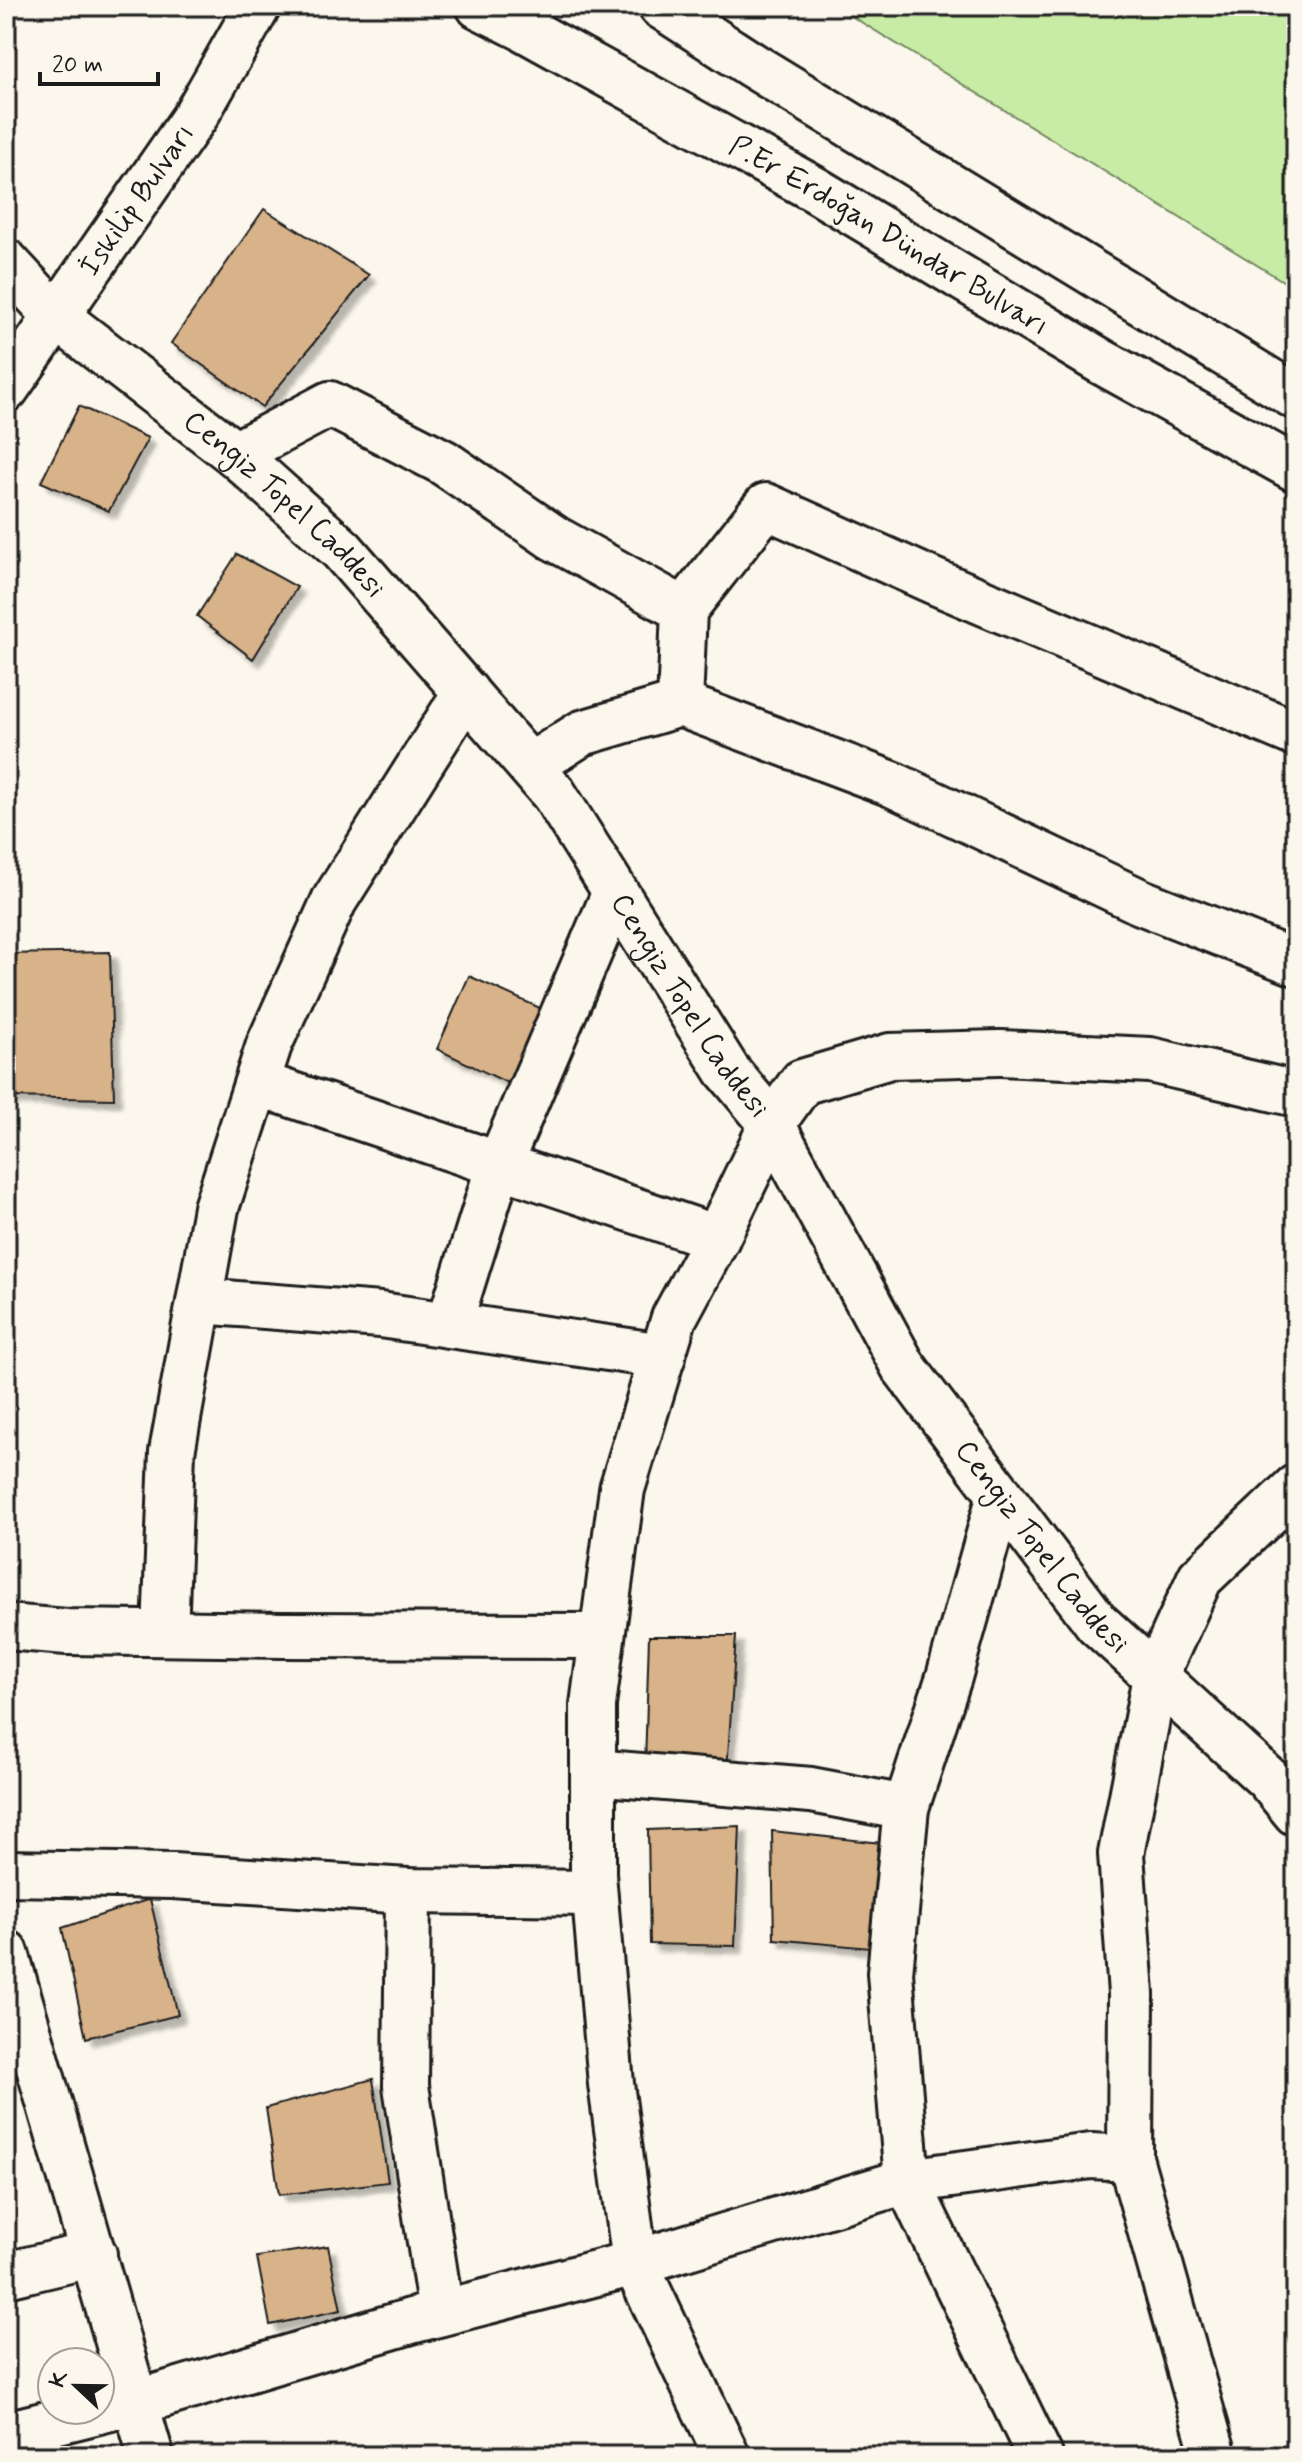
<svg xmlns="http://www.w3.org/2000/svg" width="1302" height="2462" font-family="Mynerve,sans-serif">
<defs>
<filter id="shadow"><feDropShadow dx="7" dy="7" stdDeviation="2" flood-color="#0004"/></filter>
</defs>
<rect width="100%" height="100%" fill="#fbf7ec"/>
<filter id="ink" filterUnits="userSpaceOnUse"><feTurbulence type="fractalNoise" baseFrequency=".0125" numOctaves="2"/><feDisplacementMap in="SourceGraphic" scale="16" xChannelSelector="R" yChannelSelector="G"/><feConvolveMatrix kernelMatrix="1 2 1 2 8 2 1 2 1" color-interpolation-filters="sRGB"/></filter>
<g filter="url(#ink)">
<polygon fill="#c8eca5" stroke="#728460" stroke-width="2" points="835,6 1296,6 1296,289"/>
<g fill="#d8b38a" stroke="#1c1c1c" stroke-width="2" filter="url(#shadow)">
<polygon points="264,209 369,275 262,407 171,343"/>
<polygon points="79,406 148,438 109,511 41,482"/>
<polygon points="237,554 297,587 253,659 197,616"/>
<polygon points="110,952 114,1099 6,1097 6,954"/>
<polygon points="469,976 551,1013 518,1088 437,1049"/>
<polygon points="649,1636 736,1636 727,1771 645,1765"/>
<polygon points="740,1826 735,1946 650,1944 648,1830"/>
<polygon points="772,1831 881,1843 870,1948 774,1939"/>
<polygon points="150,1899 178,2015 86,2038 62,1928"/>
<polygon points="373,2079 388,2182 279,2195 266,2108"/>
<polygon points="328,2246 341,2310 270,2325 257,2257"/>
</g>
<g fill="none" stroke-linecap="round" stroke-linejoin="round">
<defs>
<g id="minor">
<polyline points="235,454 330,404 443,462 554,538 684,610"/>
<polyline points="680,704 684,610 766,506 933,581 1296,734"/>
<polyline points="530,766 582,733 680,704 892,784 1141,902 1296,963"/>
<polyline points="257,1083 717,1238"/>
<polyline points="200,1301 380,1315 663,1356"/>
<polyline points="449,1325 499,1165 615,892"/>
<polyline points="1000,1495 949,1677 906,1808 890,1973 907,2181 1040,2456"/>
<polyline points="6,1627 67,1632 283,1635 602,1636"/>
<polyline points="165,1633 172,1452 216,1208 269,1045 334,901 466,692"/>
<polyline points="593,1772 811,1790 906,1808"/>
<polyline points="6,1873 173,1876 408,1891 594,1893"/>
<polyline points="408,1891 406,2086 441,2313"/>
<polyline points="6,1953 151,2456"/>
<polyline points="1130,2158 1214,2456"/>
<polyline points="6,2275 94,2254"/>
<polyline points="6,2434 159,2396 411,2321 635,2263 907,2181 1091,2156 1130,2158 1131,1994 1121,1854 1155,1677 1200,1578 1296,1487"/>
<polyline points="727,2456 635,2263 611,2084 593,1874 593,1705 622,1489 674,1318 717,1238 772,1124 802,1082 890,1056 1001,1053 1150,1060 1296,1094"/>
</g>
<g id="secondary">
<path id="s1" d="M479 6 523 28 816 190 1102 362 1296 469"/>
<polyline points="661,6 752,65 1296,397"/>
<path id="s2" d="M6 262 56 316 235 454 342 550 554 794 727 1070 772 1124 903 1366 1097 1623 1268 1779 1296 1813"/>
<path id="s3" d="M6 389 196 115 258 6"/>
</g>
</defs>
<use href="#minor" stroke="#1c1c1c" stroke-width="50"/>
<use href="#secondary" stroke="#1c1c1c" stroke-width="50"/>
<use href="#minor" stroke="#fbf7ec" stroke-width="44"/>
<use href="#secondary" stroke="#fbf7ec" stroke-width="44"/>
</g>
</g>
<g text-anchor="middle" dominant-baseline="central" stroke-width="7" stroke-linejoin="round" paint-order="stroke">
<g font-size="30" fill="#1c1c1c" stroke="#fbf7ec">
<text stroke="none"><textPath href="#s3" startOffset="230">İskilip Bulvarı</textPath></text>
<text stroke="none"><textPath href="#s1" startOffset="470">P.Er Erdoğan Dündar Bulvarı</textPath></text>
<text stroke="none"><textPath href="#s2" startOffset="370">Cengiz Topel Caddesi</textPath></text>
<text stroke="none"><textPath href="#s2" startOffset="1018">Cengiz Topel Caddesi</textPath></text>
<text stroke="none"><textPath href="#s2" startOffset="1666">Cengiz Topel Caddesi</textPath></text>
</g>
</g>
<rect width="1302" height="2462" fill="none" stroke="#fbf7ec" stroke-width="32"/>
<rect x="16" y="16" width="1270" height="2430" fill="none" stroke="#1c1c1c" stroke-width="3" filter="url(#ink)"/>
<g transform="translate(76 2386) rotate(292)"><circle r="38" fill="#fbf7ec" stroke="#a29f99" stroke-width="2"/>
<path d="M0-6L14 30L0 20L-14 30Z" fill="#1c1c1c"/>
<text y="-12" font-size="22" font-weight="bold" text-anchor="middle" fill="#1c1c1c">K</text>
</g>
<path d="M40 72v12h118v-12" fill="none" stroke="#1c1c1c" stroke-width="4"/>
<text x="52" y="72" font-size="24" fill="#1c1c1c" stroke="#fbf7ec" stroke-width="6" paint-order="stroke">20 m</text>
</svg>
